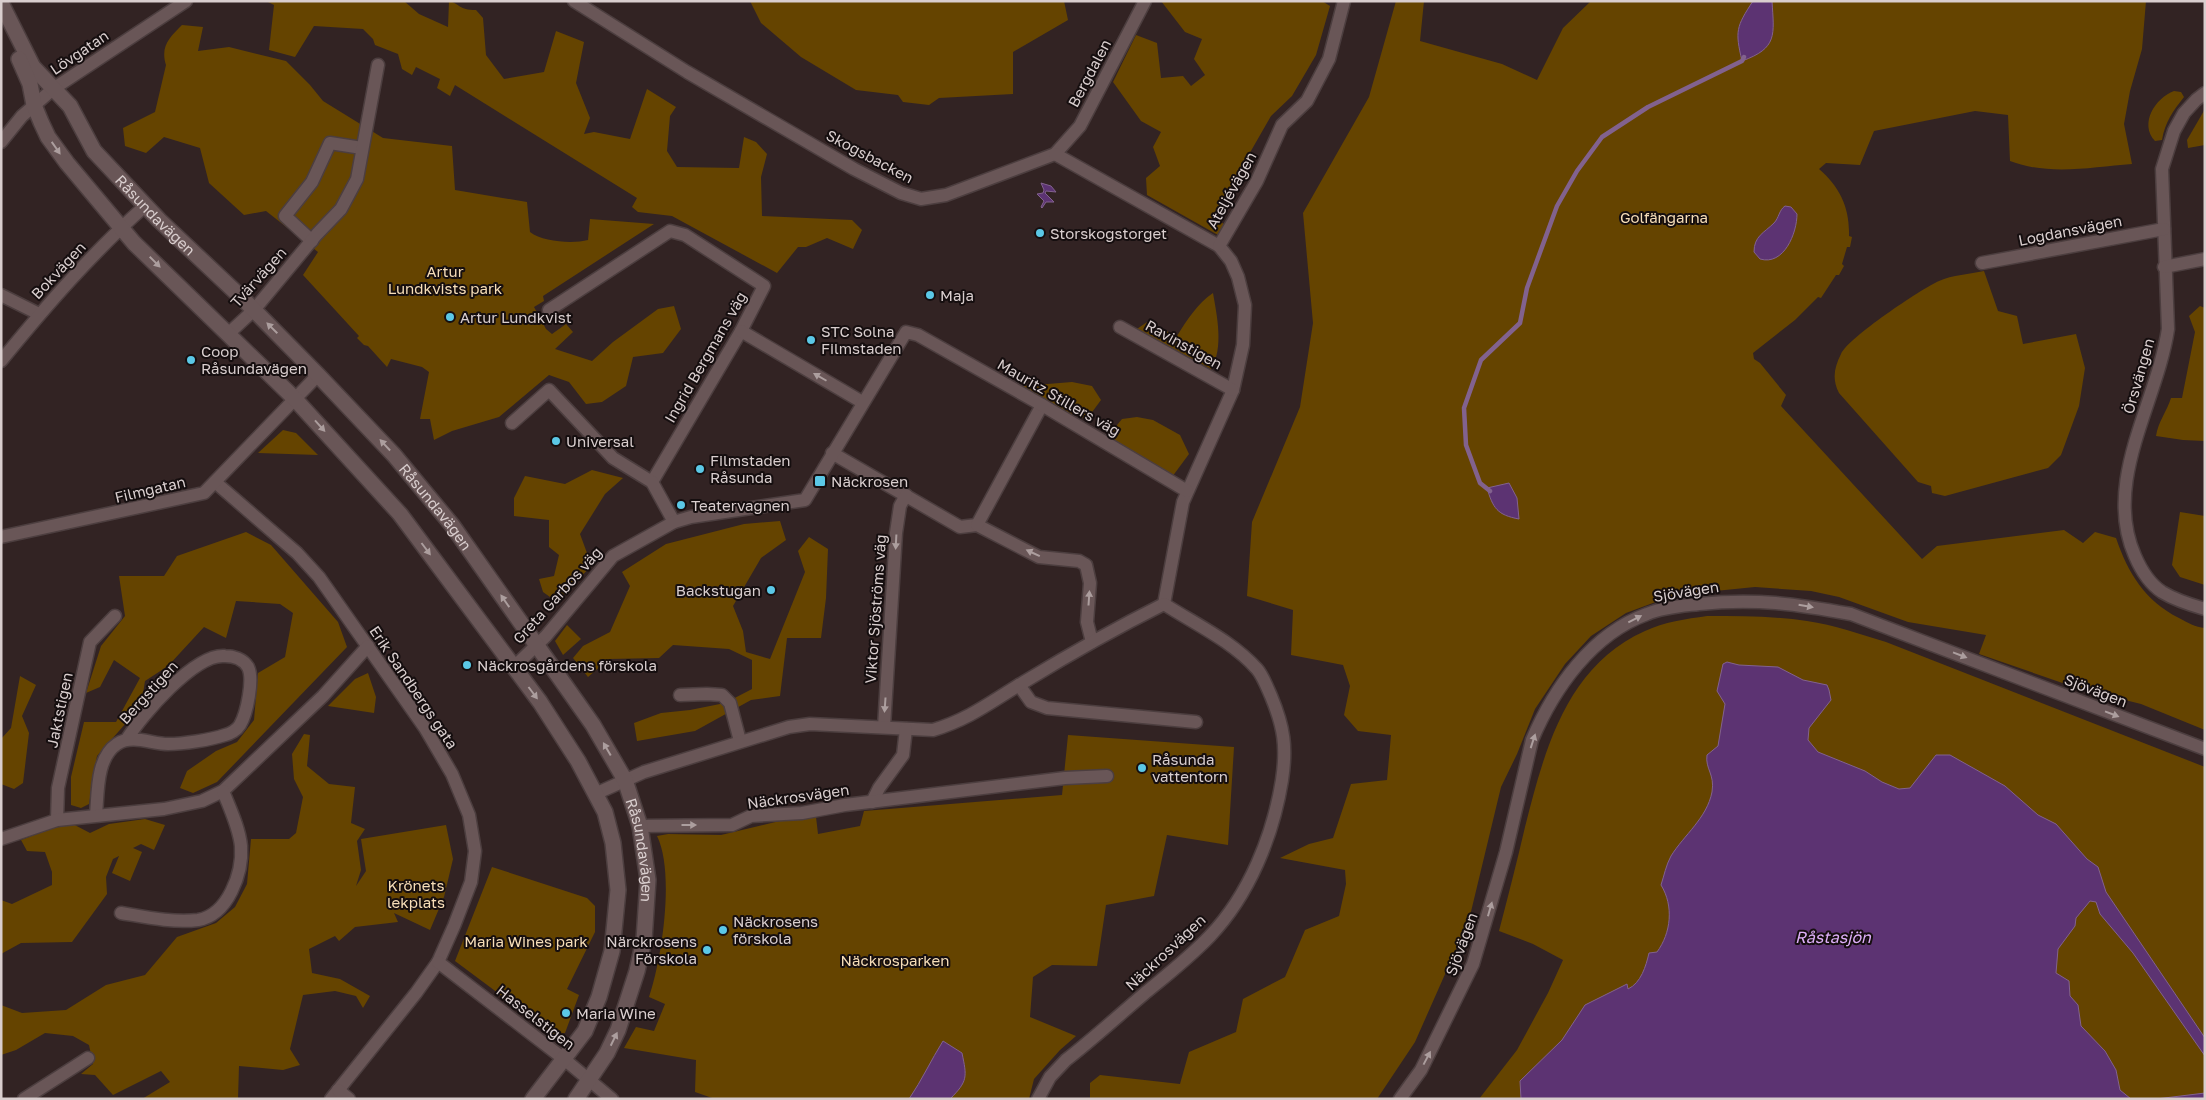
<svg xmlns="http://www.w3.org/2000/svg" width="2206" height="1100" font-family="'Golos Text',sans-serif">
<rect width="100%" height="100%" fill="#322323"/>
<g fill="#654400">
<path d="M266 1H404L419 14 448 27 449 1C461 4 458 10 476 10L483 18 486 55 504 79 544 72 556 31 584 42 576 83 590 118 584 134 594 132 630 139 647 89 676 107 670 116 667 151 677 167 739 168 744 137 756 142 767 154 761 177 762 216 852 220 862 230 853 249 827 238 806 247H798L777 273 672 216 638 212 632 207 637 198 455 85 450 96 437 88 440 79 416 67 412 75 402 69 398 54 375 45 373 39 363 29 314 26 295 57 269 50 274 5Z"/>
<polygon points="750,1 1064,1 1068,20 1013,52 1013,94 939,98 929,105 903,102 898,95 856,90 801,57 761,23"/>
<polygon points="1161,1 1322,1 1330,6 1316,55 1292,96 1271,116 1213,217 1224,224 1218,235 1147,195 1146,178 1160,166 1153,147 1161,132 1141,121 1113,82 1136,35 1157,43 1161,78 1183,76 1191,86 1205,75 1194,59 1202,39 1185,32"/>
<path d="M1396 1H1424L1420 41 1502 64 1537 80 1563 28 1591 1H2146L2142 49 2130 91 2124 124 2132 164C2092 167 2049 176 2010 161L2008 115 1975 111 1874 131 1860 165 1826 163 1819 169C1840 187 1850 208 1849 236L1852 237 1850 247H1847L1842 264 1844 266 1839 275H1836L1821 298 1818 297 1795 320 1753 353 1754 359 1760 363 1786 395 1781 406 1922 559 1937 546 2064 530 2083 543 2095 532 2116 538C2128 573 2145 601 2179 618 2188 623 2195 627 2205 628V730L2141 704 2077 688 1979 654 1986 635 1908 622 1839 597 1811 591 1755 587 1695 593 1661 600 1626 613 1591 636 1565 664 1535 709 1517 754 1501 787 1469 920 1415 1042 1377 1099H1090V1083L1100 1075 1180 1084 1189 1052 1236 1032 1243 999 1285 977 1305 930 1339 916 1346 884 1345 870 1280 858 1309 844 1333 838 1351 784 1387 780 1391 735 1358 731 1344 715 1350 686 1343 665 1291 655 1293 610 1247 596 1252 522 1300 407 1313 323 1303 213 1369 97Z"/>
<path d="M182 25 203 27 198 51 229 47 286 61 310 85 323 101 383 138 452 146 455 190 527 202 530 232C543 242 573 244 588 240L590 219 654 224 543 296 544 301 534 307 546 329 552 334 566 324 573 332 555 349 592 361 613 342 658 309 674 306 681 329 663 353 633 357 626 386 602 402 586 404 569 382 549 375 499 417 452 431 434 440 430 419H420L429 372 422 367 391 359 387 367 368 346 364 345 357 338 359 336 303 275 318 252 266 211 244 215 209 183 200 148 164 137 146 153 125 146 123 128 155 112 166 65C160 46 170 37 182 25Z"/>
<path d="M2174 91 2181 92 2184 97C2173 111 2165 122 2162 140L2155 141C2139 124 2155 98 2174 91Z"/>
<polygon points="2205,109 2205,145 2188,148 2187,140"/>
<path d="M1984 271 1998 311 2017 316 2023 344 2076 334 2085 368 2079 406 2061 455 2048 468 1945 496 1932 493 1931 486 1918 482 1839 393C1832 379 1834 368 1841 354 1848 338 1921 289 1939 281 1952 275 1970 274 1984 271Z"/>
<path d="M1213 293C1217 316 1224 348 1211 369L1137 329 1147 322 1177 336C1187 320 1197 304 1213 293Z"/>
<path d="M2200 306 2205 308V441L2183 440 2156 436C2158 422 2167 411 2171 398H2182L2195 332 2189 316Z"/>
<polygon points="1072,382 1092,386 1101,400 1087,419 1029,399 1023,386"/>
<polygon points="1137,417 1153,420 1180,435 1189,454 1172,477 1103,442 1122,419"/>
<polygon points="283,430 296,433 318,455 258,453"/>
<polygon points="592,470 623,478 605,494 580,534 587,553 593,564 557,602 543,592 539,579 554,576 559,555 549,547 549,520 514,516 514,498 525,476 565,484"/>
<polygon points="2180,512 2205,516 2205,585 2180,577 2172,565"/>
<polygon points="780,521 786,540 761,558 733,606 743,631 746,652 770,659 805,572 798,551 809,537 828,549 826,598 821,638 787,638 780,696 751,700 695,731 637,741 634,723 661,713 690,710 725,703 752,689 752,660 729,649 673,645 659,658 609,659 588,677 573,658 583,646 610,632 630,586 622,572 666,544 744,524"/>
<polygon points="246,532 271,545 338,622 347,647 217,782 193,793 180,788 187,771 216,751 237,742 254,720 258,673 285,657 293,613 280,604 236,601 226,638 204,627 168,666 145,681 141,706 97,756 89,804 81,808 71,805 71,777 84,722 116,722 140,678 114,660 100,687 86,693 101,646 125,616 119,576 164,576 177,556"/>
<path d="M1707 616C1741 616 1774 616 1807 621 1834 625 1860 634 1886 642L2205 767V1099H1479L1517 1050 1548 993 1563 960 1533 944 1499 931C1508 896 1517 862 1525 827 1544 752 1566 666 1645 631 1664 622 1686 619 1707 616Z"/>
<polygon points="567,625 581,639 563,655 555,641"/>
<polygon points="368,673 376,697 374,713 328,706 355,679"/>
<polygon points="20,676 36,685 22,716 29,733 23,783 14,789 1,784 1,739 11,728"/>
<polygon points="304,734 310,735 307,766 329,784 355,787 351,823 365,829 357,841 361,870 356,886 366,871 361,839 446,825 453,859 444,897 430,930 394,913 398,922 355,927 339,941 335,936 309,949 312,973 340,979 370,996 363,1008 356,996 335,991 303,995 290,1049 300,1065 283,1070 239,1066 238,1099 142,1099 170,1082 161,1071 113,1095 95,1075 81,1074 93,1064 89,1045 73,1036 45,1033 16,1050 1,1055 1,1005 22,1013 66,1010 106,985 145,975 177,937 216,923 235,907 247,884 251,839 289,839 296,833 303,797 294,779 292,754"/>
<path d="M1068 735 1234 747 1228 845 1167 835 1154 896 1106 905 1097 966 1052 965 1033 977 1030 1017 1076 1036 1060 1050 1034 1079 1029 1099H715L695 1092 696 1060 624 1048 636 1027 654 1031 665 1004 649 997C662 959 675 872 657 836L668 834 721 835 788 819 816 817 818 834 860 826 864 811 1062 795Z"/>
<polygon points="145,819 165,825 154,850 141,844 133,848 142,852 130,881 112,873 119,856 113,859 106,877 107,894 72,942 21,943 1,954 1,900 12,904 52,885 52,872 45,852 27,851 21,840 69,822 90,833 109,824"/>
<polygon points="492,867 587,898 595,906 595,932 567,989 579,995 565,1033 553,1034 455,961"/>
</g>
<g fill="#5c3372" stroke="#82628e">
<path d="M1753 1H1772C1774 35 1778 48 1742 61 1735 31 1736 27 1753 1Z"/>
<polygon points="1041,183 1051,186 1056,192 1046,191 1045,193 1054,202 1046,202 1042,208 1041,207 1044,201 1037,194 1043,193 1044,190"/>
<path d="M1785 206 1791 207 1797 214C1797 233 1784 266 1760 259L1754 252C1754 236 1764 233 1774 223 1779 218 1779 210 1785 206Z"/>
<path d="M1509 483 1517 498 1519 519C1497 515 1493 508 1487 488Z"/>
<path d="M1727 662 1739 665 1778 667 1803 680 1827 685 1829 690 1831 700 1809 728 1808 740 1818 752 1865 771 1882 782 1899 789 1910 788 1936 755H1950L2005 786 2038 815 2056 824 2087 859 2098 867 2106 892 2205 1038V1056L2133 953 2100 914 2096 902 2090 901 2076 918 2075 926 2058 949 2056 973 2069 981 2070 996 2078 1005 2081 1026 2105 1051 2116 1070 2120 1090 2131 1099H1521L1520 1081 1562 1040 1585 1005 1627 984 1628 989C1641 983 1646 966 1649 953L1657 952C1671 933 1674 906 1661 885 1664 876 1666 865 1671 856 1684 835 1707 818 1712 792 1715 774 1705 769 1707 755L1718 746 1725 704 1717 691 1723 664Z"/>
<path d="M943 1041 962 1053C967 1077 968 1081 950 1099H909C922 1080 931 1060 943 1041Z"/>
<polygon points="2205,1093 2205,1099 2156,1099"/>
</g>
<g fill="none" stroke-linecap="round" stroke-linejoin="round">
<polyline stroke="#82628e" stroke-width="4.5" points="1490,491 1480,483 1466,445 1464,408 1481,360 1520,323 1527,288 1557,206 1577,171 1602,137 1648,107 1742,61 1744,57"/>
<defs>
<g id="street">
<polyline points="574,1 687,72 854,169 901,193 921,199 946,195 1055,154 1080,126 1145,1"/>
<path d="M2205 93 2196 100 2184 113 2174 131 2162 169 2168 329C2157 403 2102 482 2135 556 2141 570 2150 584 2162 592 2175 600 2191 605 2205 609"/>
<polyline points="1,142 22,116 53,89 186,1"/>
<polyline points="1055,154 1219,246 1231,261 1238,277 1245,305 1243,345 1233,390 1183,502 1164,604"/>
<polyline points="312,241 285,216 312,182 330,143 362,148"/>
<polyline points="1219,246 1257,181 1282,125 1307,101 1329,59 1344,1"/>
<polyline points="1982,263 2164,229"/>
<polyline points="2164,267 2205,259"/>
<polyline points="1,295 39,314"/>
<polyline points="549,310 670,231 685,235 764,286 741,331 652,482"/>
<polyline points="1120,327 1233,390"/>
<polyline points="741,331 862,402"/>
<polyline points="228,334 254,310 317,234 341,209 357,179 378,65"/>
<path d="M1 361C46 306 92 253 145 206"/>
<polyline points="512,423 549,390 613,458 652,482 674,522"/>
<polyline points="832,453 960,527 977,525 1039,557 1079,561 1086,565 1090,583 1087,622 1092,642"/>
<polyline points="215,482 297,553 319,577 425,728 452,774 469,815 475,851 471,882 454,926 438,962 416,993 331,1099"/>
<polyline points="977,525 1042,405"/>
<polyline points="1,537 204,493 318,375"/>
<polyline points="514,667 546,636 613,556 674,522 691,517 805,500 906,332 918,335 1042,405 1187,491"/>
<polyline points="1019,685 1031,702 1047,708 1196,722"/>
<polyline points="680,695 707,694 722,695 730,703 740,741"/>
<polyline points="884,727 896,533 900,506 906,495"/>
<path d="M595 794 644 772 789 727 810 724 933 730C970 719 992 701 1024 682 1070 654 1116 628 1164 604"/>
<polyline points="872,802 879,788 903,755 906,729"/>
<path d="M96 815C98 793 96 758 117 744 132 734 152 744 168 744 183 744 210 740 225 735 230 734 237 730 240 725 247 713 254 679 248 667 243 659 233 656 225 656 195 653 142 715 127 739"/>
<polyline points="57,820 58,788 90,642 115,616"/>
<polyline points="640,826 732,825 751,816 802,813 845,805 1065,778 1107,776"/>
<polyline points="1,839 57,820 164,809 202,801 223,791 323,696 368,646"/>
<path d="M121 913C145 917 173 923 198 920 228 915 243 873 241 846 239 827 230 809 223 791"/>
<polyline points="438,962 564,1059 612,1099"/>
<polyline points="338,1090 349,1099"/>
<polyline points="24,1099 88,1058"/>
<path d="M1038 1099 1050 1077 1066 1060C1093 1039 1118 1016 1144 994 1167 975 1190 957 1210 936 1249 895 1273 836 1282 780 1287 747 1284 727 1271 696 1267 687 1263 676 1257 669 1232 641 1195 624 1164 604"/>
<path d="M1400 1099 1421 1070 1473 964 1506 852 1532 740C1554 688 1592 634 1647 614 1664 607 1682 606 1699 604 1756 598 1796 604 1851 614L2205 749"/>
</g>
<g id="secondary">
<path id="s1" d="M1 3 33 67 70 106 94 151 159 220 243 299 318 375 394 455 452 525 593 725 625 780 640 826 648 880 644 940 637 971 618 1030 607 1053 576 1099"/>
<polyline points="19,59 30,84 34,105 41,122 48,137 67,163 134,243 294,398 400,514 540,702 578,761 605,812 613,843 618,890 612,951 599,997 585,1031 533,1099"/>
</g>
</defs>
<use href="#street" stroke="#4c3e3f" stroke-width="15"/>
<use href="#secondary" stroke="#4c3e3f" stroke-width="18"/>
<use href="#street" stroke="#695657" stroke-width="12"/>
<use href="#secondary" stroke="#695657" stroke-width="15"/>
</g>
<defs><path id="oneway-solid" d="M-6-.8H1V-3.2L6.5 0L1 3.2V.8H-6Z" transform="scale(1.25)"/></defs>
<g fill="#ac9e9e">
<use href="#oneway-solid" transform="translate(56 148) rotate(55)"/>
<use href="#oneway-solid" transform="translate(155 262) rotate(45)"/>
<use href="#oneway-solid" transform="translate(272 328) rotate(-135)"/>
<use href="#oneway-solid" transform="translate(820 377) rotate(-150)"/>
<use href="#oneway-solid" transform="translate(320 426) rotate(48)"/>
<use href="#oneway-solid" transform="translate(385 445) rotate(-133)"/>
<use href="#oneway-solid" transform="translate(896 542) rotate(93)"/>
<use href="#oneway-solid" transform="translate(426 549) rotate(53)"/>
<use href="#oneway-solid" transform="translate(1033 553) rotate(-155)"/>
<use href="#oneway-solid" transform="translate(1089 598) rotate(-86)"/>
<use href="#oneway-solid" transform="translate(505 601) rotate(-125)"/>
<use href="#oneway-solid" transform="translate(1806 606) rotate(10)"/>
<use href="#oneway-solid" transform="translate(1635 619) rotate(-27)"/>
<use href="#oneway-solid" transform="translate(1960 655) rotate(21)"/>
<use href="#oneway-solid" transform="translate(533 693) rotate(53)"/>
<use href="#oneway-solid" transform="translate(885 705) rotate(94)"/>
<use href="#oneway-solid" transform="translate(2112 714) rotate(21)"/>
<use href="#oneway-solid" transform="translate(1533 741) rotate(-72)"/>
<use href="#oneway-solid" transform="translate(607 749) rotate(-120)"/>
<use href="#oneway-solid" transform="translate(689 825)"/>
<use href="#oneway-solid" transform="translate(1490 909) rotate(-74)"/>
<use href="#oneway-solid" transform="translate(614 1039) rotate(-64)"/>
<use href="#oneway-solid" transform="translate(1427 1058) rotate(-62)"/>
</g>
<g fill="#5bc8e6" stroke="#150e0f" stroke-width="2">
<circle cx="1040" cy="233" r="5"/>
<circle cx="930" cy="295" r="5"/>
<circle cx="450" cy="317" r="5"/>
<circle cx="811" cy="340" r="5"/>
<circle cx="191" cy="360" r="5"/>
<circle cx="556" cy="441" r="5"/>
<circle cx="700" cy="469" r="5"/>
<rect x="814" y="475" width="12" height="12" rx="2.5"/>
<circle cx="681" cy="505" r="5"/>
<circle cx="771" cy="590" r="5"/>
<circle cx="467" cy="665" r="5"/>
<circle cx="1142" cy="768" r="5"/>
<circle cx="723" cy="930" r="5"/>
<circle cx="707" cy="950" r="5"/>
<circle cx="566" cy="1013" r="5"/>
</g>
<g text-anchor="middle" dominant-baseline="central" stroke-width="4" stroke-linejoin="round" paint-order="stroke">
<g font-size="15" fill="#d9cece" stroke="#150e0f">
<text transform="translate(79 52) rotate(-34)">Lövgatan</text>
<text transform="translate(1089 73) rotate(-62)">Bergdalen</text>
<text transform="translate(870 156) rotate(28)">Skogsbacken</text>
<text transform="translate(1231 190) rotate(-61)">Ateljévägen</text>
<text stroke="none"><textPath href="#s1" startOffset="265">Råsundavägen</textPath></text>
<text transform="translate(2070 230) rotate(-11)">Logdansvägen</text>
<text transform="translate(58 270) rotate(-47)">Bokvägen</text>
<text transform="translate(258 277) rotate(-48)">Tvärvägen</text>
<text transform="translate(1184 344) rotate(29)">Ravinstigen</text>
<text transform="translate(705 357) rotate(-60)">Ingrid Bergmans väg</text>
<text transform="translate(2138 376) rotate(-74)">Örsvängen</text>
<text transform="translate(1059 397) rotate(30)">Mauritz Stillers väg</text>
<text transform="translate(150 489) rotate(-13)">Filmgatan</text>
<text stroke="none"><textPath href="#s1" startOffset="670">Råsundavägen</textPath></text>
<text transform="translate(1686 591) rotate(-9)">Sjövägen</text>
<text transform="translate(557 595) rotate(-48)">Greta Garbos väg</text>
<text transform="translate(875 609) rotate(-86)">Viktor Sjöströms väg</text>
<text transform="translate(414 687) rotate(56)">Erik Sandbergs gata</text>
<text transform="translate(2096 690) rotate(21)">Sjövägen</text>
<text transform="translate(148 692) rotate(-48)">Bergstigen</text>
<text transform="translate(59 710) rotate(-78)">Jaktstigen</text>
<text transform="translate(798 796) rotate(-8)">Näckrosvägen</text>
<text stroke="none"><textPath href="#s1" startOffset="1075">Råsundavägen</textPath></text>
<text transform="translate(1461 944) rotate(-70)">Sjövägen</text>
<text transform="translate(1165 952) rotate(-43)">Näckrosvägen</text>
<text transform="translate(536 1017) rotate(38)">Hasselstigen</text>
</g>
<g font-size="15" fill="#f7deb8" stroke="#150e0f">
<text x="1664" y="217">Golfängarna</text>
<text x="445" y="271">Artur<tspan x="445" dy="17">Lundkvists park</tspan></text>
<text x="416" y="885">Krönets<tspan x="416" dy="17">lekplats</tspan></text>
<text x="526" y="941">Maria Wines park</text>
<text x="895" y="960">Näckrosparken</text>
</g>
<g font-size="15" fill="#d9cece" stroke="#150e0f" text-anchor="start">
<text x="1050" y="233">Storskogstorget</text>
<text x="940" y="295">Maja</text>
<text x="460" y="317">Artur Lundkvist</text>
<text x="821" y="331">STC Solna<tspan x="821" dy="17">Filmstaden</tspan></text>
<text x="201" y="351">Coop<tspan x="201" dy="17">Råsundavägen</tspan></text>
<text x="566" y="441">Universal</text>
<text x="710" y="460">Filmstaden<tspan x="710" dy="17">Råsunda</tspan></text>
<text x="831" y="481">Näckrosen</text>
<text x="691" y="505">Teatervagnen</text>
<text x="761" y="590" text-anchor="end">Backstugan</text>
<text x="477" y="665">Näckrosgårdens förskola</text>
<text x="1152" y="759">Råsunda<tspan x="1152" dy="17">vattentorn</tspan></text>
<text x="733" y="921">Näckrosens<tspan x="733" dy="17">förskola</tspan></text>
<text x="697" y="941" text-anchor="end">Närckrosens<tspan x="697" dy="17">Förskola</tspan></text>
<text x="576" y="1013">Maria Wine</text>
</g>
<g font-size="16" font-style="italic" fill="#deaff9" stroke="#150e0f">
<text x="1833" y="937">Råstasjön</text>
</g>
</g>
<rect width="2206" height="1100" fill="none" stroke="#d9cece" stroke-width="5"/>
</svg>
